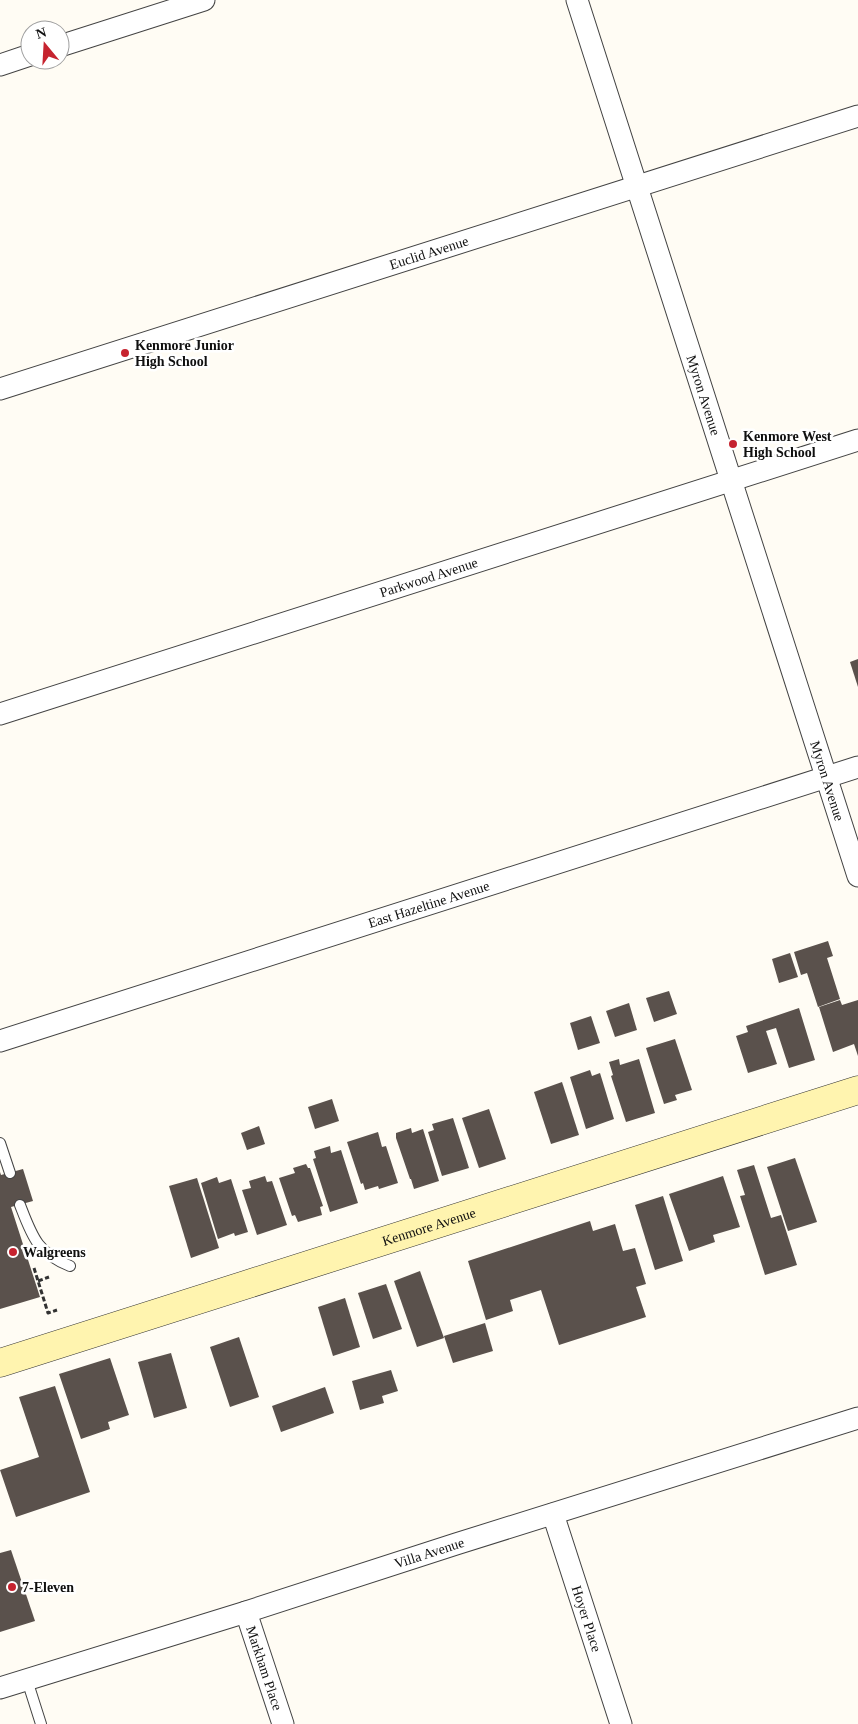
<svg xmlns="http://www.w3.org/2000/svg" width="858" height="1724" font-family="Georgia,serif">
<rect width="100%" height="100%" fill="#fffcf4"/>
<g fill="#5a514c">
<polygon points="858,659 858,687 850,662"/>
<polygon points="828,941 833,956 827,958 840,999 818,1007 807,973 801,975 794,952"/>
<polygon points="790,953 798,977 779,983 772,959"/>
<polygon points="669,991 677,1014 654,1022 646,998"/>
<polygon points="840,1000 842,1005 858,1000 858,1056 854,1044 833,1052 819,1007"/>
<polygon points="629,1003 637,1030 615,1037 606,1011"/>
<polygon points="799,1008 815,1060 789,1068 776,1028 766,1031 777,1064 748,1073 736,1036 748,1032 746,1026"/>
<polygon points="591,1016 600,1043 578,1050 570,1023"/>
<polygon points="675,1039 692,1090 675,1095 677,1100 664,1104 646,1048"/>
<polygon points="619,1059 620,1065 639,1059 655,1113 626,1122 611,1076 613,1075 609,1062"/>
<polygon points="590,1070 592,1076 600,1073 614,1119 586,1129 570,1077"/>
<polygon points="562,1082 579,1135 551,1144 534,1092"/>
<polygon points="332,1099 339,1121 315,1129 308,1107"/>
<polygon points="489,1109 506,1159 479,1168 462,1118"/>
<polygon points="453,1118 469,1168 442,1176 428,1132 434,1130 432,1124"/>
<polygon points="259,1126 265,1144 247,1150 241,1133"/>
<polygon points="411,1128 412,1133 423,1129 439,1181 414,1189 411,1179 410,1179 396,1138 396,1133"/>
<polygon points="378,1132 382,1147 386,1146 398,1183 379,1189 378,1186 365,1190 363,1183 361,1184 347,1142"/>
<polygon points="330,1146 331,1153 341,1150 358,1203 330,1212 313,1159 316,1158 314,1151"/>
<polygon points="795,1158 817,1222 788,1231 767,1167"/>
<polygon points="306,1164 308,1168 310,1168 323,1206 320,1207 322,1215 298,1222 295,1215 292,1216 279,1178 295,1173 293,1168"/>
<polygon points="754,1165 771,1218 781,1215 797,1265 765,1275 740,1196 745,1195 737,1170"/>
<polygon points="23,1169 33,1201 11,1207 40,1297 0,1309 0,1172 1,1175"/>
<polygon points="265,1176 267,1182 272,1181 287,1225 257,1235 242,1190 251,1188 249,1181"/>
<polygon points="723,1176 740,1227 713,1235 715,1242 689,1251 669,1194"/>
<polygon points="217,1177 219,1183 231,1179 248,1232 235,1236 234,1233 218,1239 201,1183"/>
<polygon points="197,1178 219,1248 191,1258 169,1186"/>
<polygon points="663,1196 683,1261 655,1270 635,1205"/>
<polygon points="590,1221 593,1231 615,1224 623,1251 635,1248 646,1284 636,1287 646,1317 559,1345 541,1290 510,1300 513,1311 486,1320 468,1261"/>
<polygon points="420,1271 444,1338 417,1347 394,1281"/>
<polygon points="386,1284 402,1329 373,1339 358,1293"/>
<polygon points="345,1298 360,1347 333,1356 318,1307"/>
<polygon points="485,1323 493,1351 453,1363 444,1336"/>
<polygon points="239,1337 259,1397 230,1407 210,1347"/>
<polygon points="171,1353 187,1408 154,1418 138,1362"/>
<polygon points="110,1358 129,1415 108,1422 110,1429 81,1439 59,1374"/>
<polygon points="391,1370 398,1391 382,1396 384,1403 360,1410 352,1381"/>
<polygon points="55,1386 90,1492 16,1517 0,1470 39,1457 19,1397"/>
<polygon points="325,1387 334,1413 281,1432 272,1406"/>
<polygon points="11,1550 35,1621 0,1632 0,1553"/>
</g>
<g fill="none" stroke-linecap="round" stroke-linejoin="round">
<defs>
<g id="lane">
<polyline points="0,1143 10,1173"/>
<path d="M20 1205C32 1236 37 1253 70 1266"/>
<polyline points="27,1680 41,1724"/>
</g>
<g id="street">
<path id="s1" d="M577 0 858 876"/>
<polyline points="60,46 204,0"/>
<polyline points="0,65 30,55"/>
<path id="s2" d="M0 389 858 116"/>
<path id="s3" d="M0 714 858 440"/>
<path id="s4" d="M0 1041 858 767"/>
<path id="s5" d="M553 1514 621 1724"/>
<path id="s6" d="M246 1612 283 1724"/>
<path id="s7" d="M0 1688 246 1612 456 1544 858 1418"/>
</g>
<g id="secondary">
<path id="s8" d="M0 1363 858 1090"/>
</g>
</defs>
<use href="#lane" stroke="#434343" stroke-width="12"/>
<use href="#street" stroke="#434343" stroke-width="23"/>
<use href="#secondary" stroke="#323232" stroke-width="29"/>
<g stroke="#323232" stroke-width="3" stroke-dasharray="5 2.5" stroke-linecap="butt">
<polyline points="34,1268 48,1313 57,1310"/>
<polyline points="38,1281 49,1277"/>
</g>
<use href="#lane" stroke="#fff" stroke-width="10"/>
<use href="#street" stroke="#fff" stroke-width="21"/>
<use href="#secondary" stroke="#fff4af" stroke-width="28"/>
</g>
<g fill="#c6232f" stroke="#fff" stroke-width="2">
<circle cx="125" cy="353" r="5"/>
<circle cx="733" cy="444" r="5"/>
<circle cx="13" cy="1252" r="5"/>
<circle cx="12" cy="1587" r="5"/>
</g>
<g text-anchor="middle" dominant-baseline="central" stroke-width="5" stroke-linejoin="round" paint-order="stroke">
<g font-size="14" fill="#101010" stroke="#fff">
<text stroke="none"><textPath href="#s2" startOffset="450">Euclid Avenue</textPath></text>
<text stroke="none"><textPath href="#s1" startOffset="415">Myron Avenue</textPath></text>
<text stroke="none"><textPath href="#s3" startOffset="450">Parkwood Avenue</textPath></text>
<text stroke="none"><textPath href="#s1" startOffset="820">Myron Avenue</textPath></text>
<text stroke="none"><textPath href="#s4" startOffset="450">East Hazeltine Avenue</textPath></text>
<text stroke="none"><textPath href="#s8" startOffset="450">Kenmore Avenue</textPath></text>
<text stroke="none"><textPath href="#s7" startOffset="450">Villa Avenue</textPath></text>
<text stroke="none"><textPath href="#s5" startOffset="110">Hoyer Place</textPath></text>
<text stroke="none"><textPath href="#s6" startOffset="59">Markham Place</textPath></text>
</g>
<g font-size="14" font-weight="bold" fill="#101010" stroke="#fff" text-anchor="start">
<text x="135" y="345">Kenmore Junior<tspan x="135" dy="16">High School</tspan></text>
<text x="743" y="436">Kenmore West<tspan x="743" dy="16">High School</tspan></text>
<text x="23" y="1252">Walgreens</text>
<text x="22" y="1587">7-Eleven</text>
</g>
</g>
<g transform="translate(45 45) rotate(342)"><circle r="24" fill="#ffffff" stroke="#9f9f9f"/>
<path d="M0-4L9 19L0 12L-9 19Z" fill="#c6232f"/>
<text y="-8" font-size="14" font-weight="bold" text-anchor="middle" fill="#101010">N</text>
</g>
</svg>
